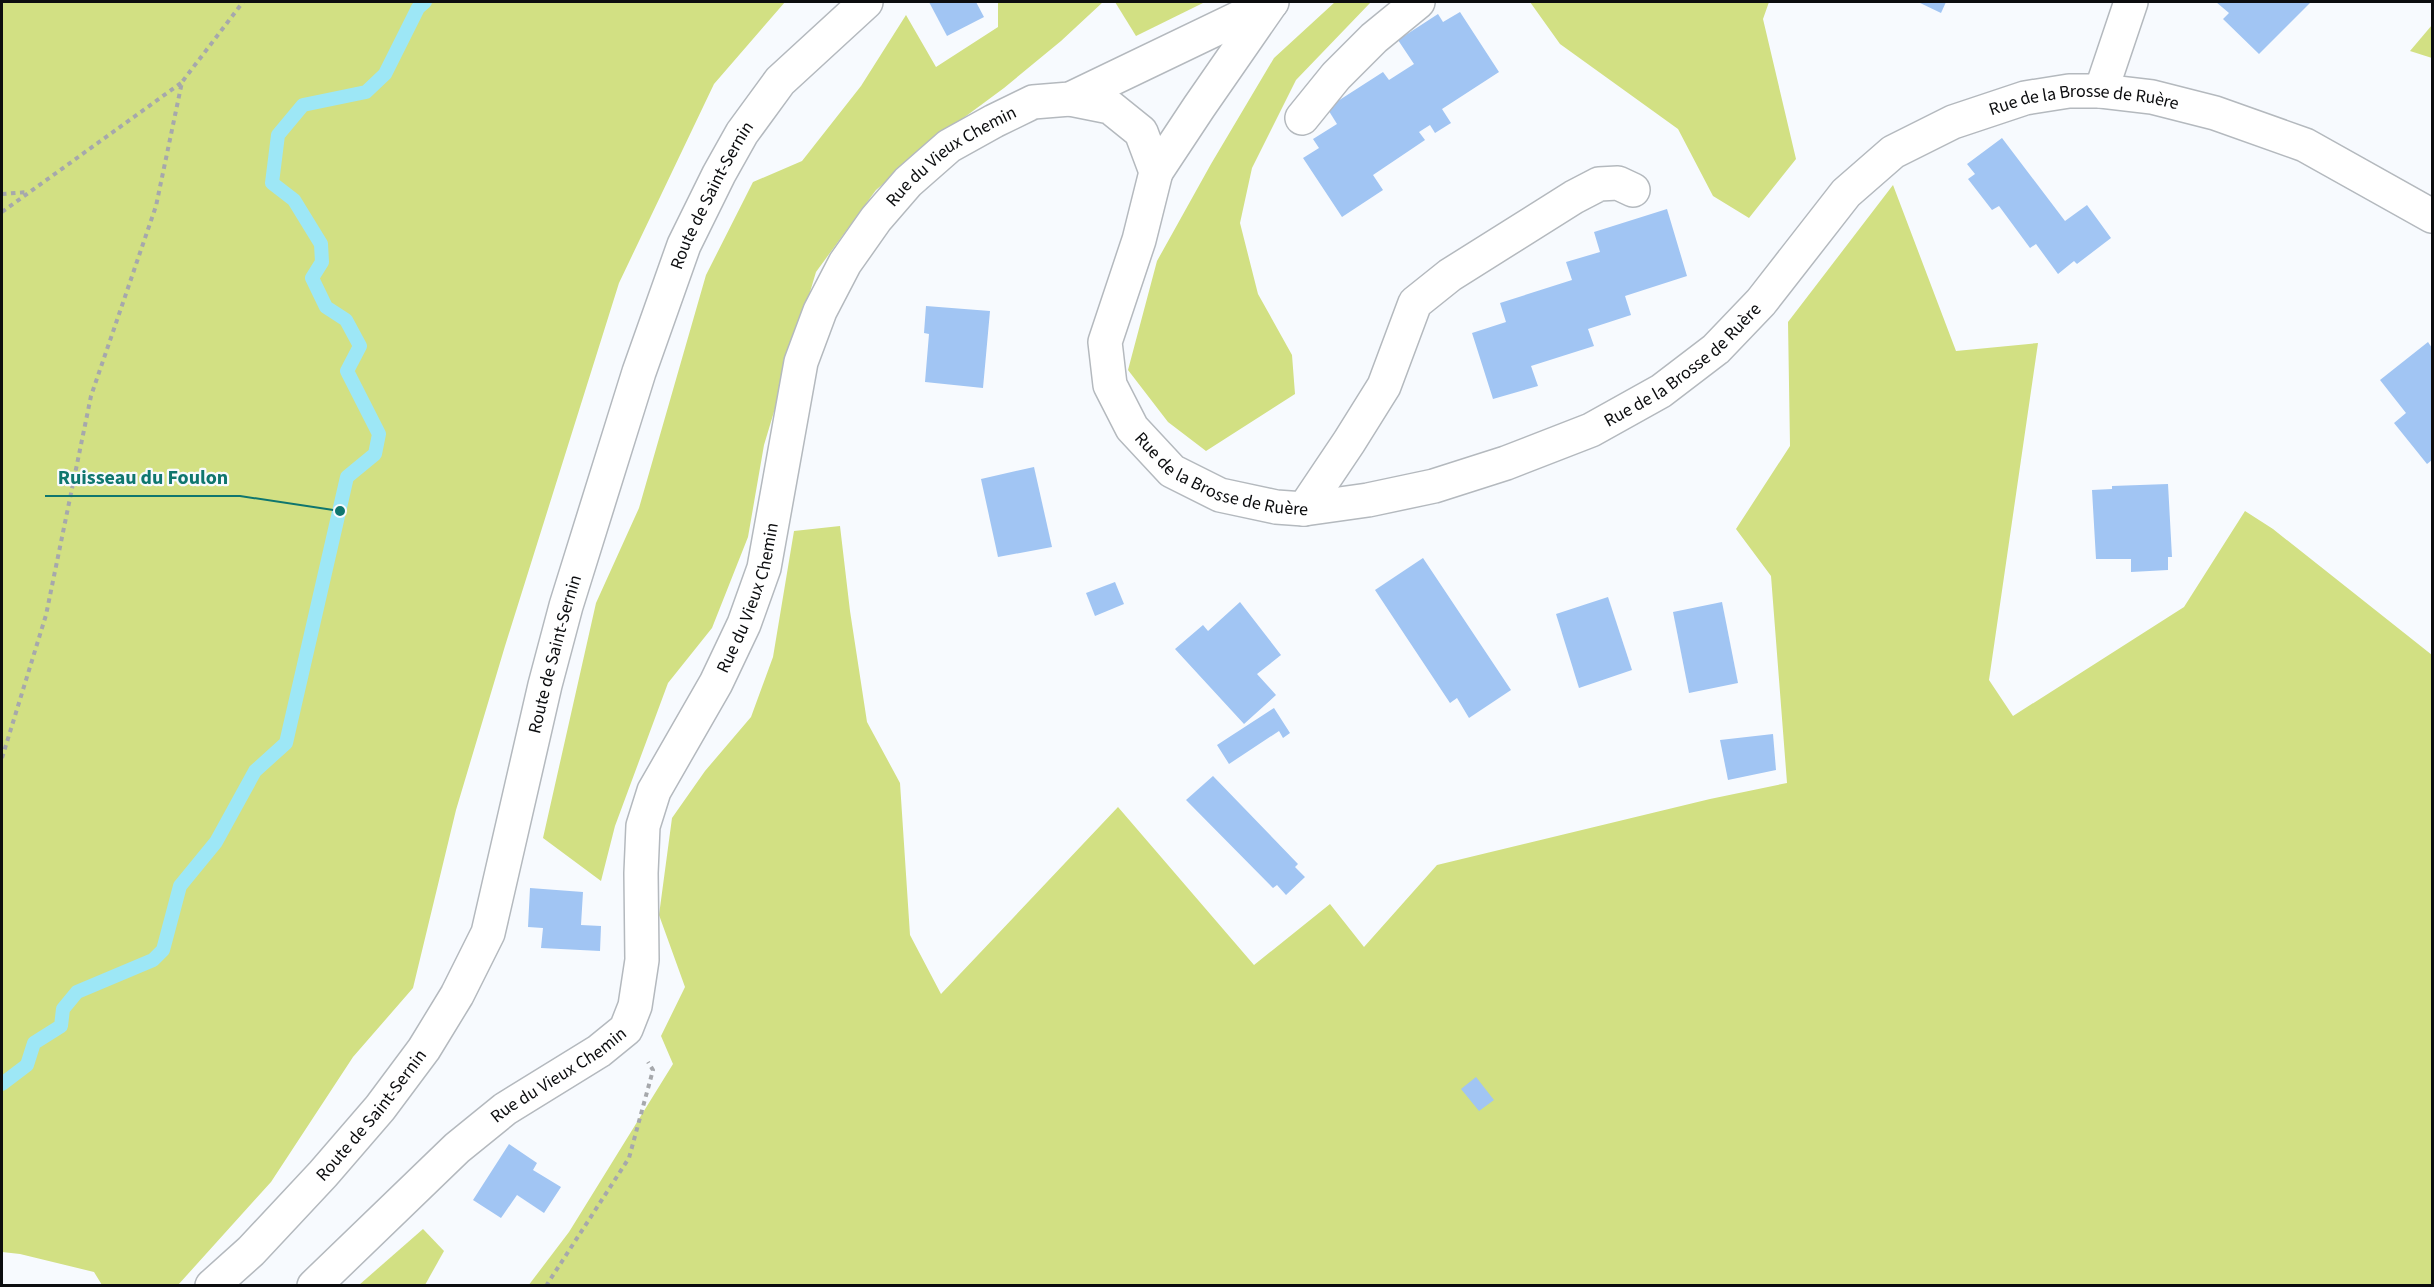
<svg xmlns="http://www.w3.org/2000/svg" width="2434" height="1287" font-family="'Source Sans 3',sans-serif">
<rect width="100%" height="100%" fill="#f7fafe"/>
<g fill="#d2e083">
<polygon points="2,2 785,2 714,84 619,283 505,646 456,810 413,988 353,1057 271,1182 178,1285 102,1285 94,1272 20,1254 2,1252"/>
<polygon points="998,2 1103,2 1061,41 1004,88 935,139 876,190 816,272 764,445 748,537 712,628 668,683 615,826 601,881 543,838 596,603 639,508 706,275 753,182 802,161 861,86 906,15 936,67 998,27"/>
<polygon points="1115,2 1205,2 1136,36"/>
<polygon points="1335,2 1371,2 1296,80 1252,168 1240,223 1258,294 1292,355 1295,394 1206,451 1168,422 1128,370 1157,261 1211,164 1274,58"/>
<polygon points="1530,2 1769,2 1763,19 1796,159 1749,218 1713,196 1678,129 1560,44"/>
<polygon points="2432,25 2432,58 2410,51"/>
<polygon points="1893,185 1956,351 2038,343 1989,680 2013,716 2184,607 2245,511 2273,529 2432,655 2432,1285 528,1286 569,1232 673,1064 661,1036 685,987 659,915 672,818 705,771 751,717 773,657 794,531 840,526 850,611 867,722 900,783 910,935 941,994 1118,807 1254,965 1330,904 1364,947 1437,865 1710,799 1787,783 1771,576 1736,529 1790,446 1788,322"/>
<polygon points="423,1229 444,1251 425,1285 359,1285"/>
</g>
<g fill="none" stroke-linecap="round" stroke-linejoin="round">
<polyline stroke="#9de7f6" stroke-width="14" points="2,1084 27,1065 34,1043 61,1026 63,1009 77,992 153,960 163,950 180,886 216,842 255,771 286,743 347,477 375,454 379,434 347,371 360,346 346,320 326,307 312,278 322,262 321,244 294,200 272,183 278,135 303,105 366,92 385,74 418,8 425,2"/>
</g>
<g fill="#a1c5f3">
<polygon points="929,2 976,2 984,17 947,36"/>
<polygon points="1918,2 1946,2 1941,13"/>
<polygon points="2216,2 2311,2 2259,54 2223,19 2229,13"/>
<polygon points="1460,12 1499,72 1442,109 1451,123 1435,133 1430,125 1419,132 1425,140 1373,175 1383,190 1342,217 1303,158 1319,148 1313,139 1337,124 1327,108 1383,72 1389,80 1414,64 1398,40 1438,14 1443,22"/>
<polygon points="2002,138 2065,221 2087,205 2111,238 2077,264 2074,261 2058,274 2036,244 2030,248 1999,206 1992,210 1968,179 1975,174 1967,164"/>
<polygon points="1667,209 1687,276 1625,296 1631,315 1588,329 1594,346 1531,366 1538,386 1493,399 1472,333 1506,322 1500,303 1572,280 1566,262 1600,252 1594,232"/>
<polygon points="926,306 990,311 983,388 925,382 929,334 924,333"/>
<polygon points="2428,342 2432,348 2432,460 2427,464 2394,423 2406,413 2380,380"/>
<polygon points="1034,467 1052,547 998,557 981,479"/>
<polygon points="2168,484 2172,557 2168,557 2168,570 2131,572 2131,559 2096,559 2092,490 2112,489 2112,486"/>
<polygon points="1423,558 1511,690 1469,718 1457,698 1450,703 1375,590"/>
<polygon points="1115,582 1124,604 1095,616 1086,593"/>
<polygon points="1608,597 1632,670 1579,688 1556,614"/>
<polygon points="1240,602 1281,655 1257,674 1276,695 1244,724 1175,649 1203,625 1208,631"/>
<polygon points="1722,602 1738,683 1689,693 1673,612"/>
<polygon points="1274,708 1290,733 1283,738 1279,731 1229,764 1217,745"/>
<polygon points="1773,734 1776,770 1728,780 1720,740"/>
<polygon points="1213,776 1298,864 1295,867 1305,877 1286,895 1277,885 1273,888 1186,800"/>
<polygon points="530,888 583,892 581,925 601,926 600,951 541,948 543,928 528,927"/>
<polygon points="1476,1077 1494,1100 1479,1111 1461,1089"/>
<polygon points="509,1144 537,1163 533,1170 561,1187 544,1213 517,1195 501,1218 473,1200"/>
</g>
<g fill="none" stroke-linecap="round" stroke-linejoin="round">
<defs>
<g id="minor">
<polyline points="2101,91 2131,2"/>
<path id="s1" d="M1070 99 1110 107 1141 132 1156 172 1139 240 1105 342 1110 385 1132 428 1172 471 1220 495 1276 507 1304 509 1368 500 1434 486 1506 463 1591 430 1661 391 1716 349 1761 302 1846 193 1893 152 1953 122 2025 98 2069 91H2101L2152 97 2215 113 2305 145 2432 216"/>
<polyline points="1302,118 1336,76 1374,38 1418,2"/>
<polyline points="1156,172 1199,107 1271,3"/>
<polyline points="1304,509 1349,442 1384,386 1415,303 1450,275 1574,197 1599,184 1618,183 1633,190"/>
<path id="s2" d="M212 1286 251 1251 323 1174 380 1108 424 1049 457 995 488 933 545 685 566 606 639 372 684 245 719 174 742 133 780 81 866 2"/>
<path id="s3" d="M314 1286 457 1148 505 1109 599 1051 626 1029 635 1006 642 960 641 873 643 826 654 791 716 683 744 624 764 568 801 362 820 311 845 263 876 219 908 182 949 146 994 121 1033 102 1070 99 1272 2"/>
</g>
</defs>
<use href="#minor" stroke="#b4b9be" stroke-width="36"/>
<g stroke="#a6a8ac" stroke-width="4" stroke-dasharray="4.5 4.5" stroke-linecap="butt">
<polyline points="2,194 28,192"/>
<polyline points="2,212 181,83"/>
<polyline points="2,758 46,615 91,396 156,206 182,82 243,2"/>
<polyline points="546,1286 629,1158 653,1070 648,1062"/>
</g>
<use href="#minor" stroke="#fff" stroke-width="33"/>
</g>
<g text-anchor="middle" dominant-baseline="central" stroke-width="4.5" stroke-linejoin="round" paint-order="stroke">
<g font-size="18" fill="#0c0d0f" stroke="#f7fafe">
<text stroke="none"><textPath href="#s1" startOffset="1506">Rue de la Brosse de Ruère</textPath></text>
<text stroke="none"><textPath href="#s3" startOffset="1368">Rue du Vieux Chemin</textPath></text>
<text stroke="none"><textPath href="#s2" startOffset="1224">Route de Saint-Sernin</textPath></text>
<text stroke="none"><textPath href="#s1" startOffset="1002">Rue de la Brosse de Ruère</textPath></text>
<text stroke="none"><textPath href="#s1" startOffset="498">Rue de la Brosse de Ruère</textPath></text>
<text stroke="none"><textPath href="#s3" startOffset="864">Rue du Vieux Chemin</textPath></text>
<text stroke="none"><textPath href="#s2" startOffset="738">Route de Saint-Sernin</textPath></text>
<text stroke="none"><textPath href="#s3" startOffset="324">Rue du Vieux Chemin</textPath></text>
<text stroke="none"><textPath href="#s2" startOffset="234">Route de Saint-Sernin</textPath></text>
</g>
</g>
<path fill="none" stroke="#0f766e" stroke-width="2" d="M340 511L240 496H45"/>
<circle fill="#0f766e" stroke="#f7fafe" stroke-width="2" cx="340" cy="511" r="6"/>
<g font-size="20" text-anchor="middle" font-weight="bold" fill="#0f766e" stroke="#f7fafe" stroke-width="4.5" stroke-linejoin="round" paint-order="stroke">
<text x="143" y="484">Ruisseau du Foulon</text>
</g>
<rect width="2434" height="1287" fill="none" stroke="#0c0d0f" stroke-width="6"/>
</svg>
